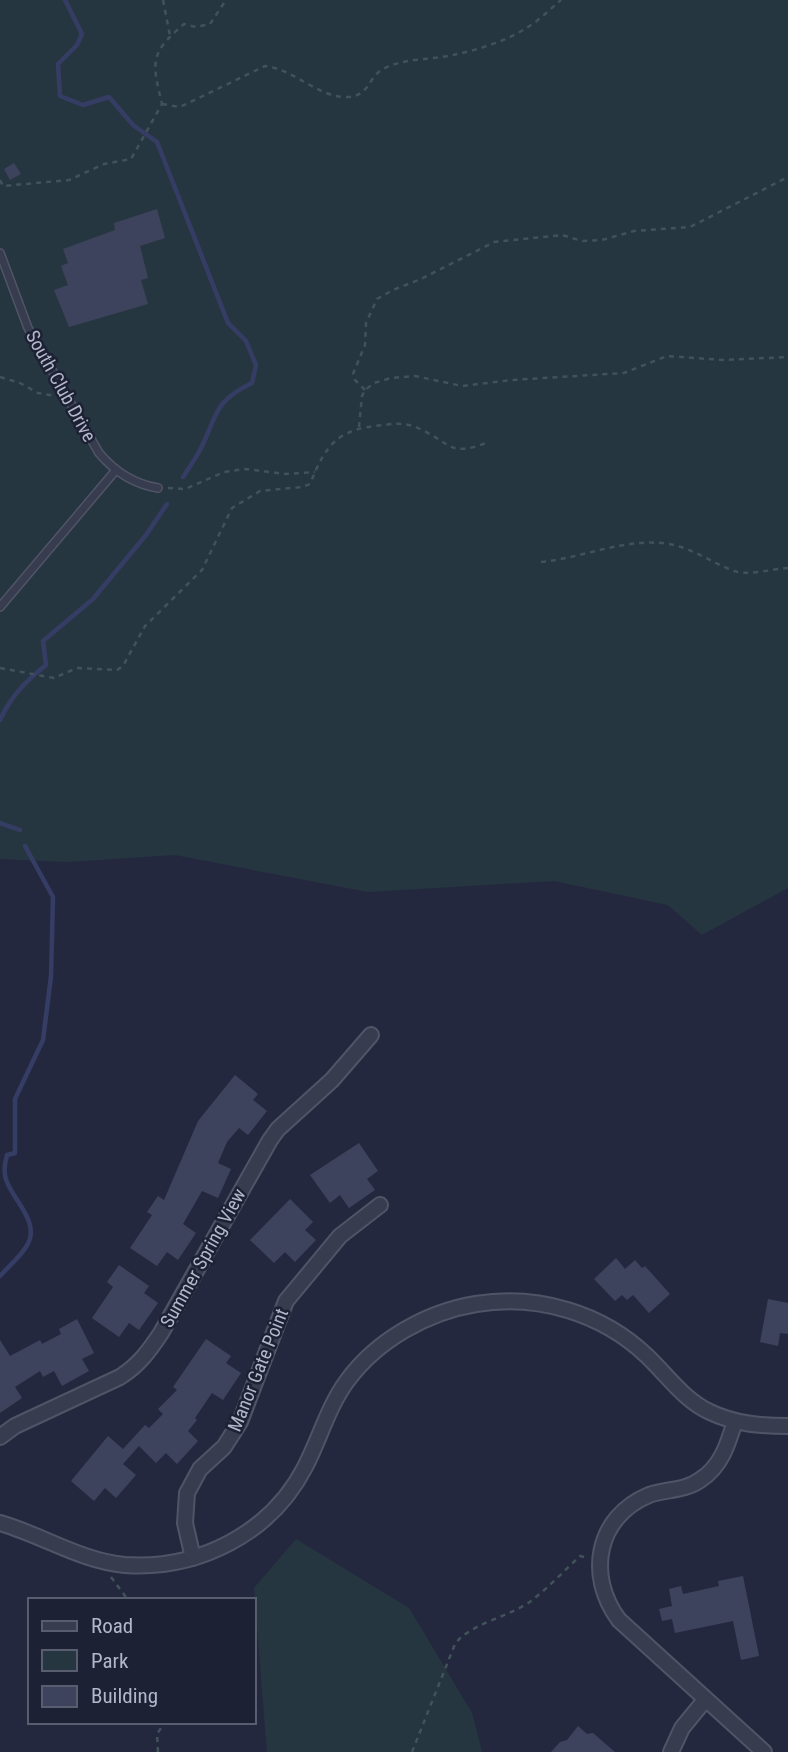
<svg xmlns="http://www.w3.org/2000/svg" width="788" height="1752" font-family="'Roboto Condensed',sans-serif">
<rect width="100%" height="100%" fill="#24283f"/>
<g fill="#263640">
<polygon points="0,0 788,0 788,888 702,935 668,905 554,881 368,892 175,855 67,862 0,859"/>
<polygon points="296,1539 409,1608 472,1713 482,1752 267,1752 254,1588"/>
</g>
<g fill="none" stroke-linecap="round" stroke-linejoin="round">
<g stroke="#363d65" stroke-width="4.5">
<path d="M65 0 82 34 77 45 58 64 60 96 83 105 109 97 133 125 157 142 228 323 246 341 256 365 252 383C213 402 218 414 201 448 196 458 189 468 183 477"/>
<path d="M0 720C11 696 26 681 46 665L43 641 93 599 146 535 167 504"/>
<polyline points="0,823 20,830"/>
<path d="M0 1276C8 1267 19 1258 26 1247 42 1224 14 1201 7 1182 3 1173 4 1165 7 1155L15 1153V1099L43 1040 51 976 53 897 25 846"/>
</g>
</g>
<g fill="#3e435d">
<polygon points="14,163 21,174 10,180 4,169"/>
<polygon points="157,209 165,238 140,246 148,278 141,280 148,304 69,327 54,290 68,285 61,266 68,263 63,249 115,230 114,223"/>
<polygon points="235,1075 258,1094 253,1100 267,1111 248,1135 239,1128 227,1142 218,1163 231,1169 218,1198 202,1191 183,1224 196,1233 178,1260 167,1252 157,1266 130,1248 152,1215 147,1212 158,1196 164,1200 198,1121"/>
<polygon points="359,1143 378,1171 367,1179 375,1190 349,1208 340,1195 330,1203 310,1175"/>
<polygon points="290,1199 313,1222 305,1230 316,1240 295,1262 285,1252 274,1263 250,1240"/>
<polygon points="616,1258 625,1269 635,1260 642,1268 645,1266 670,1294 649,1313 633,1295 627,1300 622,1295 615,1301 594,1279"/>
<polygon points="119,1265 149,1286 144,1293 158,1303 139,1330 129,1323 119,1337 92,1318 113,1287 107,1282"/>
<polygon points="768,1299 788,1303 788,1334 780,1333 778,1346 760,1342"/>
<polygon points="77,1319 94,1353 82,1359 89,1371 62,1386 54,1371 43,1377 40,1371 15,1387 22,1398 0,1413 0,1340 10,1356 40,1340 42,1344 61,1334 59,1329"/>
<polygon points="206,1339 231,1356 226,1363 241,1373 223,1400 212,1393 195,1418 197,1420 188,1431 198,1441 177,1464 166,1453 156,1463 139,1446 123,1464 136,1475 116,1498 105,1488 94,1501 71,1481 108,1436 123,1449 145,1425 149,1428 163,1414 158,1409 177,1390 173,1387"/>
<polygon points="743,1576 759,1656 741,1660 733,1621 675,1633 672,1619 662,1621 659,1609 672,1606 669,1589 681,1586 683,1594 719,1586 718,1581"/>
<polygon points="578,1726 587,1734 593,1733 615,1752 551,1752 560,1742 567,1740"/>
</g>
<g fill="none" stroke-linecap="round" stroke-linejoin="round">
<defs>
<g id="lane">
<path d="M0 253 28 328 99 453C115 472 133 484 158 488"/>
<polyline points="0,607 116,470"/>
</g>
<g id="street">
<path d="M735 1421C728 1444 721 1467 700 1480 685 1491 666 1489 649 1495 596 1517 586 1576 619 1620L764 1752"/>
<path d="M0 1437 15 1426 120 1377C139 1365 149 1351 161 1333L270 1140 278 1129 332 1080 371 1035"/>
<path d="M0 1523C42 1535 81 1561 125 1565 199 1570 271 1533 305 1467 320 1438 328 1407 347 1381 377 1340 427 1312 476 1304 538 1294 602 1313 647 1356 668 1376 684 1400 710 1412 735 1424 761 1426 788 1426"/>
<polyline points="193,1558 185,1523 187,1493 200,1469 224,1447 240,1422 286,1301 340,1236 380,1205"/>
<polyline points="671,1752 682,1728 705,1700"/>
</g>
</defs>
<use href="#lane" stroke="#505467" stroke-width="10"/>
<use href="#street" stroke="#505467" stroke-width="18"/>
<g stroke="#41525a" stroke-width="2.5" stroke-dasharray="5 5" stroke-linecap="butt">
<polyline points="163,0 170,36"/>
<path d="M162 104 180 107 265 66C293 69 317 96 344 97 371 98 367 76 385 68 405 58 431 60 453 55 477 50 507 41 528 27 540 20 550 9 561 0"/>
<path d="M0 180 3 186 69 180 104 164 131 159 162 104C152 62 149 54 184 24L196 27 210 24 226 0"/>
<polyline points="0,377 20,383 38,393 55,396"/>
<polyline points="365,390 355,380 353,374 365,345 366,323 377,299 393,290 421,279 494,242 562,235 582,241 602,240 634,231 690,227 788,177"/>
<polyline points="359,427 362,396 365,390 374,383 391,378 415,376 462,386 512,380 624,373 667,356 723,360 788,357"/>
<polyline points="168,488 185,489 224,472 245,469 286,474 315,472"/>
<path d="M541 562C583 558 626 537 669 544 693 548 712 563 734 571 750 576 771 569 788 568"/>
<path d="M0 668 54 678 77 668 117 670 123 666 145 626 202 570 232 508 260 491 302 487 310 484C327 442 338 429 384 425 397 423 408 423 420 429 454 445 449 457 489 442"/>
<polyline points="111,1577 128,1600"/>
<polyline points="158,1752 157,1734 161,1728 158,1722"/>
<path d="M412 1752 455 1644C469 1624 509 1617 531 1601 548 1588 564 1571 580 1556L588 1558"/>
</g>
<use href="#lane" stroke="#383c4f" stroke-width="7"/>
<use href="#street" stroke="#383c4f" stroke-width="14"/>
</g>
<g text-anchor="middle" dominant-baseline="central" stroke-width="5" stroke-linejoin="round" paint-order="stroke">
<g font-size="19" fill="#b4b7ca" stroke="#1d2134">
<text transform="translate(61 386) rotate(61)">South Club Drive</text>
<text transform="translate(203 1258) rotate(-61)">Summer Spring View</text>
<text transform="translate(258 1370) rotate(-68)">Manor Gate Point</text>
</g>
</g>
<rect x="28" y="1598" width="228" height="126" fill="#1d2134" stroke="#595d70" stroke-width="2"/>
<rect x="42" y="1621" width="35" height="10" fill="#383c4f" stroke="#595d70" stroke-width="2"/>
<text x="91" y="1633" font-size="21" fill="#b4b7ca">Road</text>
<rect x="42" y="1650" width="35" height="21" fill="#263640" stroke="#595d70" stroke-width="2"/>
<text x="91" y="1668" font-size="21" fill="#b4b7ca">Park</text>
<rect x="42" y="1686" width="35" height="21" fill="#3e435d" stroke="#595d70" stroke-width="2"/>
<text x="91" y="1703" font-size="21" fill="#b4b7ca">Building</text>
</svg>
